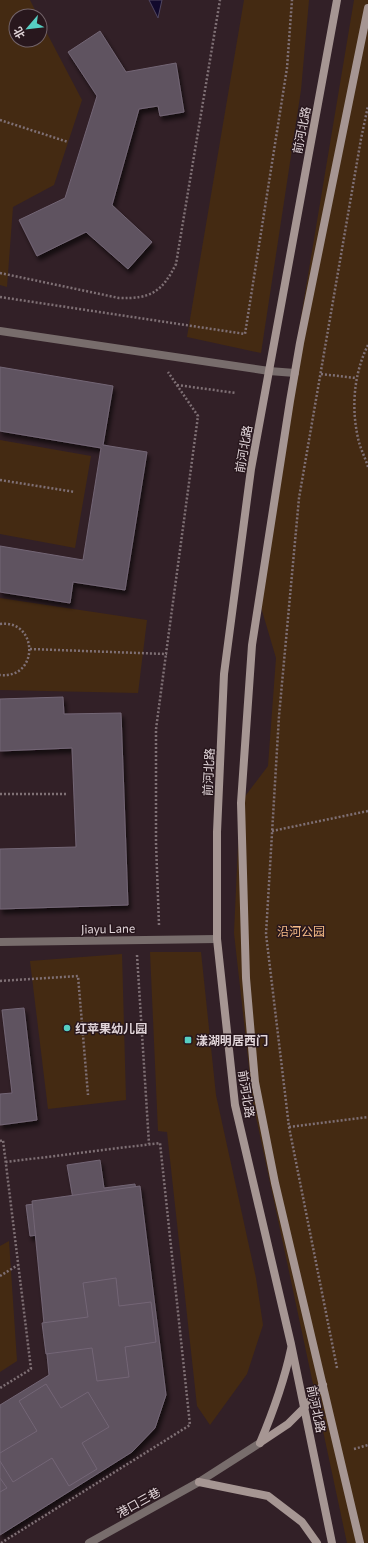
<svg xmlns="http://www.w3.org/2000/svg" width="368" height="1543" font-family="Commissioner,'Noto Sans SC',sans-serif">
<defs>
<filter id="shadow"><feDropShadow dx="2.5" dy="4.5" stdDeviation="2" flood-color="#0009"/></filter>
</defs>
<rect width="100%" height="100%" fill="#322027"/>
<g fill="#442a12">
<polygon points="0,0 30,0 38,16 16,16 16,40 40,40 40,20 82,100 54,185 13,207 7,287 0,285"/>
<polygon points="244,0 309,0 301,90 261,353 187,337"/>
<polygon points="354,0 368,0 368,1543 347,1543 253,1103 234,933 240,803 268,766 276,658 258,597 292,371"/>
<polygon points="0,440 91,456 75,548 0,534"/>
<polygon points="0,598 147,620 138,693 0,690"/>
<polygon points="150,952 201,952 216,1095 256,1278 263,1325 247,1374 210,1425 197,1406 167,1132 158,1131"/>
<polygon points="122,954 126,1100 48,1109 30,961"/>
<polygon points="9,1241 17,1361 0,1372 0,1246"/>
</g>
<polygon fill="#120a2d" stroke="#504761" points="149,0 162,0 158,18"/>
<g fill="#5f5261" stroke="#736675" filter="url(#shadow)">
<polygon points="100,31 126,72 176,63 184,112 160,116 158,106 139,109 112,205 152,242 128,269 86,232 37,256 19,220 65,198 97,96 68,52"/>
<polygon points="0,367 113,386 103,445 147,452 125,590 73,582 70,603 0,592 0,546 83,560 101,448 0,431"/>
<polygon points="63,697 64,714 121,713 128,905 0,909 0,849 76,847 72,748 0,751 0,699"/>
<polygon points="24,1008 37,1120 0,1125 0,1094 12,1093 2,1010"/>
<polygon points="100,1160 104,1188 135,1184 141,1224 109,1229 113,1258 81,1263 76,1230 30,1236 26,1205 73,1199 67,1165"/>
<polygon points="140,1186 166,1395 155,1428 132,1452 0,1535 0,1405 49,1375 32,1201"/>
<polygon points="116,1278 119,1306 151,1302 156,1342 125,1347 129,1377 97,1381 92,1348 46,1354 42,1323 88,1317 83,1283"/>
<polygon points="46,1384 61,1408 88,1392 109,1427 82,1443 97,1469 69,1486 52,1458 13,1482 0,1461 0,1453 37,1431 19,1401"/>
<polygon points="0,1478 7,1488 0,1492"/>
</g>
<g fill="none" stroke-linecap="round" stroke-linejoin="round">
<g stroke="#7f7075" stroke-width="2.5" stroke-dasharray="2 2" stroke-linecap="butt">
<polyline points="0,120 68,142"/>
<path d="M0 273 119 298C151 299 162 292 176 264L220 0"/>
<polyline points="0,297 245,334 287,68 292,0"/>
<path d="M368 345C354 373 351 407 358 438 360 448 365 457 368 467"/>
<polyline points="321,374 356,378"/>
<polyline points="177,385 236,393"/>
<polyline points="0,480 75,492"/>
<path d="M0 624C38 619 40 679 0 675"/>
<polyline points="30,649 166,654 198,416 168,372"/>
<polyline points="0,794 68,794"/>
<polyline points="272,831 368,811"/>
<polyline points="159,925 156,843 156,729 166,654"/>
<polyline points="137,955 149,1144"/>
<polyline points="0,981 78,976 88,1095"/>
<polyline points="289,1127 368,1117"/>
<polyline points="0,1141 3,1140 31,1369 0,1388"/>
<polyline points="0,1276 18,1265"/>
<polyline points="337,1368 289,1127 266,934 279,716 299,498 361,139 368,106"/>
<polyline points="354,1449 368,1445"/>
<polyline points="1,1543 190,1425 160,1143 6,1162"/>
</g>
<polyline stroke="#786d6c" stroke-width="8" points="0,942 217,939"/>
<g stroke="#786d6c" stroke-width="8">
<polyline points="0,331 269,371 295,373"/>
<polyline points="89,1543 199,1482 260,1443"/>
</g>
<g stroke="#a69693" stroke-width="8">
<polyline points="261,1442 288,1424 304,1408 323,1385"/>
<path d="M260 1443C273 1412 284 1382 291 1349"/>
<polyline points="199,1482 268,1496 302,1522 317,1543"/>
<polyline points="332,1543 291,1344 235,1105 217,939 217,832 224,674 251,469 337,0"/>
<polyline points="360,1543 275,1183 255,1082 246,978 241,803 252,645 290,401 300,343 368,8"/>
</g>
</g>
<g fill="#56cec3" stroke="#28171d" stroke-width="1.5">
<circle cx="67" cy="1028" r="4"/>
<rect x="184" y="1036" width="8" height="8" rx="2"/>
</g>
<g text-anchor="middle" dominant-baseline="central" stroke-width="3" stroke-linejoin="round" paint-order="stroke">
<g font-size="12" fill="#e2d6da" stroke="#28171d">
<text transform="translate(301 130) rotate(-79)">前河北路</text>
<text transform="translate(243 449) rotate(-80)">前河北路</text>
<text transform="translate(208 772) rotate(-87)">前河北路</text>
<text transform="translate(108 928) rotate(-1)">Jiayu Lane</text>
<text transform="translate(247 1094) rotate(81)">前河北路</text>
<text transform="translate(317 1409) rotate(78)">前河北路</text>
<text transform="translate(138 1502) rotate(-29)">港口三巷</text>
</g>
<g font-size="12" fill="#f7bb86" stroke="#28171d">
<text x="301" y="931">沿河公园</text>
</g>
<g font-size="12" font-weight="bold" fill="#e2d6da" stroke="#28171d" text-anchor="start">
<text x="75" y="1028">红苹果幼儿园</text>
<text x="196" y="1040">漾湖明居西门</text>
</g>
</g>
<g transform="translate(28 28) rotate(242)"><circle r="19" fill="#28171d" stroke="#726369"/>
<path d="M0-3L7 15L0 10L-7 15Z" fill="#56cec3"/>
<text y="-6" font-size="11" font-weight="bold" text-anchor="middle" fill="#e2d6da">北</text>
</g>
</svg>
